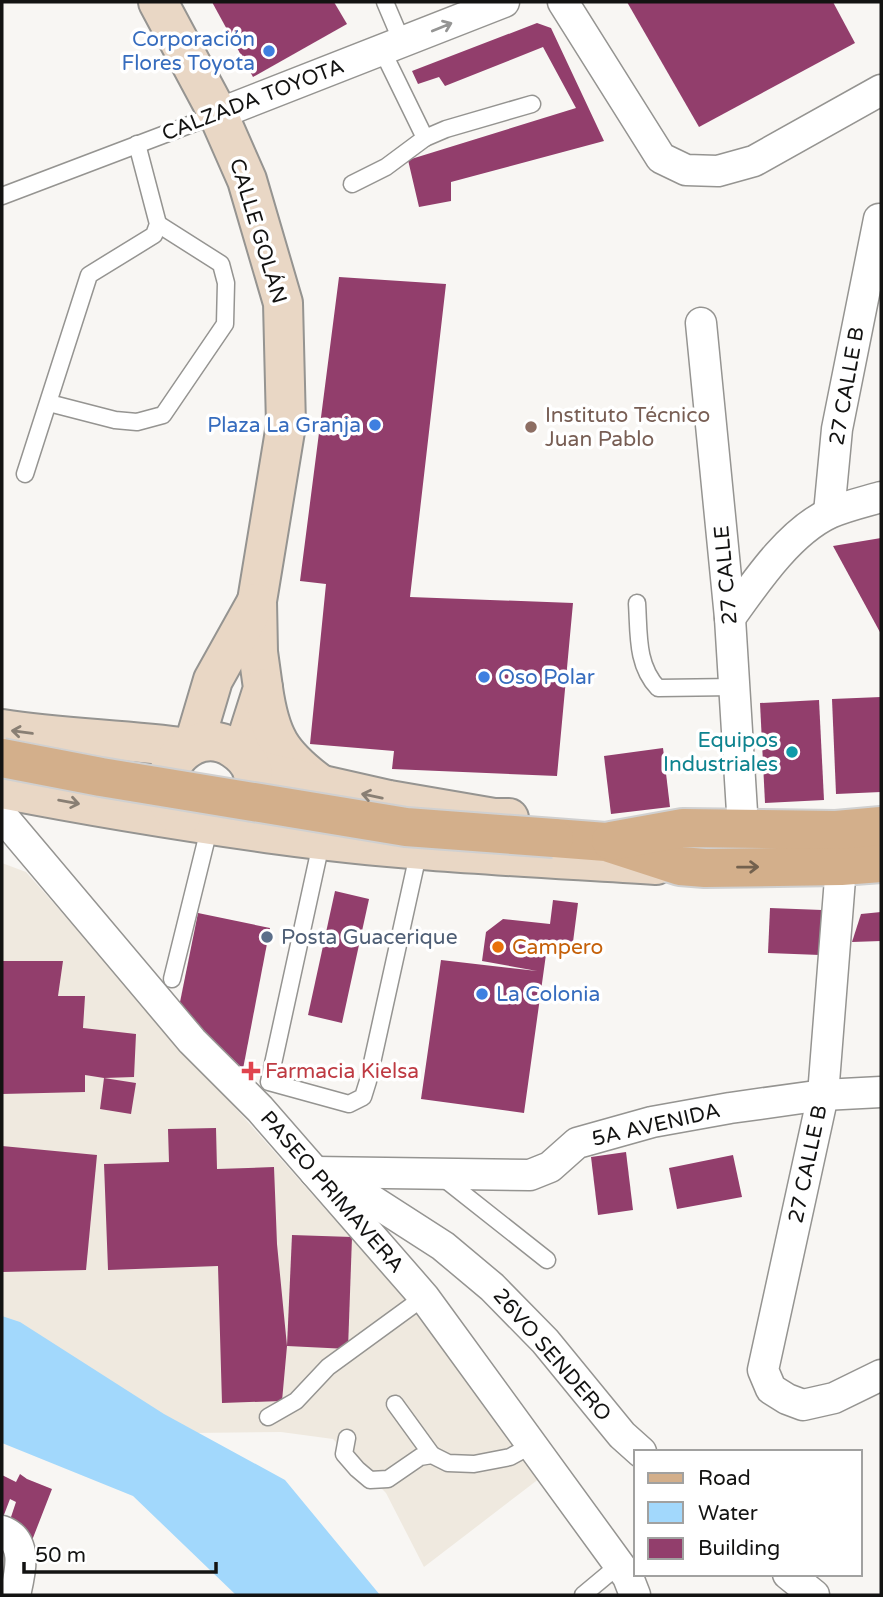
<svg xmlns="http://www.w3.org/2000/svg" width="883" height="1597" font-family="'Varela Round',sans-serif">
<rect width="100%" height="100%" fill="#f8f6f3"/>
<polygon fill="#efe9df" points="2,863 26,872 523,1432 544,1475 424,1567 386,1493 333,1439 281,1432 192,1433 2,1359"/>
<polygon fill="#a2d8fc" points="2,1316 20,1322 164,1414 285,1480 380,1595 236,1595 133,1496 2,1443"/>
<g fill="#923e6c">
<polygon points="212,2 334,2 347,24 253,77"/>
<polygon points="627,2 833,2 855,43 699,127"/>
<polygon points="537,23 551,28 604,141 451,182 451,201 419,207 408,160 576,108 543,47 445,86 439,77 418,84 412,71"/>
<polygon points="339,277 446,284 410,597 573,603 557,776 392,769 394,751 310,744 326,584 300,581"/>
<polygon points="881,538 881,634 833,546"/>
<polygon points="881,697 881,792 836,794 832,699"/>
<polygon points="819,700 824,800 765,803 760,703"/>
<polygon points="663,748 670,807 611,814 604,756"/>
<polygon points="335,891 369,899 342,1023 308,1015"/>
<polygon points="553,900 578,903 573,942 548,940 524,1113 421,1099 441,960 537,971 482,961 486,932 503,919 550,924"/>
<polygon points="770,908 822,910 820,955 768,953"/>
<polygon points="881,912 881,941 852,942 861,914"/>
<polygon points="198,913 270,928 243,1069 179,1007"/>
<polygon points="2,961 63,961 58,996 85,996 83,1028 136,1034 134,1077 104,1078 136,1083 131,1114 100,1109 104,1078 85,1075 85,1092 2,1094"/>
<polygon points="216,1128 217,1169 274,1167 277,1244 287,1346 282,1401 222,1403 218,1266 108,1270 104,1164 169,1162 168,1129"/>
<polygon points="2,1146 97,1155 86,1270 2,1272"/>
<polygon points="626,1152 633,1210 598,1215 591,1157"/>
<polygon points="733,1155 742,1197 677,1209 669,1168"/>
<polygon points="292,1235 352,1237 348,1349 287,1346"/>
<polygon points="20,1474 27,1479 52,1489 31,1543 6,1532 16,1502 10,1499 2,1520 2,1475 16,1482"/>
</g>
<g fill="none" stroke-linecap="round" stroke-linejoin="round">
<defs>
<g id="lane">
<polyline points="385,2 402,42"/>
<polyline points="382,50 425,138 446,129 532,104"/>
<polyline points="352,184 386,167 425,138"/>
<polyline points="2,196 218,114"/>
<polyline points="49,403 115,420 137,422 163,415 225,324 226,283 221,264 158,224"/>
<polyline points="25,474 89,275 154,235 158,224 137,144"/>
<path d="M637 603C639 633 636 665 658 688L735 687"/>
<polyline points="322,839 269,1082 349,1104 363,1097 368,1081 419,850"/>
<polyline points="172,979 210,825"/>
<polyline points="442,1177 547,1260"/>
<polyline points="395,1404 432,1455"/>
<polyline points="268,1417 296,1401 328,1367 424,1297"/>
<polyline points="347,1438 344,1454 357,1469 370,1480 388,1479 420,1457 432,1455 448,1463 474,1464 510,1457 532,1445"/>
<polyline points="583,1595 619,1565"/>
</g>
<g id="street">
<polyline points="563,2 661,158 686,170 718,171 754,161 881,90"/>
<polyline points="218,114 504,2"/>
<polyline points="701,323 730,618 743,828"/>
<polyline points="829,513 837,429 879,219"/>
<path d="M730 618C755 583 789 532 830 513 846 506 864 502 881 497"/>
<polyline points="2,811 3,817 192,1041 260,1109 424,1297 628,1577 635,1595"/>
<polyline points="841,866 823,1095 763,1370 771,1389 787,1399 803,1405 834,1398 881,1375"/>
<polyline points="315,1172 530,1175 550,1167 577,1143 652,1122 730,1108 823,1095 881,1092"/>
<polyline points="356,1190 443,1246 492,1287 545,1341 622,1435 641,1452"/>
<path d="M2 1531C29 1541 20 1573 15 1595H16"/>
<polyline points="788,1574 814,1595"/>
</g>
<g id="secondary">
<polyline points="158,2 218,114 247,180 283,303 286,425 257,601 258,652 263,688 242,754"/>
<path d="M263 688C270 737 280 754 320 784"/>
<path d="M2 729C63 739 126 739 187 748"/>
<polyline points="194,744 213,680 256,603"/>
<polyline points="252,769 389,800 494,818 509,818"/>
<path d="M2 789C94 807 187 822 280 835 404 852 531 857 656 865"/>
<path d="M181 817C140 788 189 718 234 749 243 755 251 764 253 774"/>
</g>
<g id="primary">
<polyline points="554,838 606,842 680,866 705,868 841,866 881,863"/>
<polyline points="611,841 683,828 836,830 881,826"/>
</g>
</defs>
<use href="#lane" stroke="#959491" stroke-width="19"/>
<use href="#street" stroke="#959491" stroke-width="33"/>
<use href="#secondary" stroke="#959491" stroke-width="42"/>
<use href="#primary" stroke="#d0d0d0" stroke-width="42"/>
<use href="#lane" stroke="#fff" stroke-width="16"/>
<use href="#street" stroke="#fff" stroke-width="30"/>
<use href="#secondary" stroke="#e9d7c5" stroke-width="38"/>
<use href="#primary" stroke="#d3af8b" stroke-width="38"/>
<defs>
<polyline id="primary-bridge" points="2,758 101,777 406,827 554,838"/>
</defs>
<use href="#primary-bridge" stroke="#d0d0d0" stroke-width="42" stroke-linecap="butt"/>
<use href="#primary-bridge" stroke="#d3af8b" stroke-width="38"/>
</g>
<defs><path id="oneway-shaft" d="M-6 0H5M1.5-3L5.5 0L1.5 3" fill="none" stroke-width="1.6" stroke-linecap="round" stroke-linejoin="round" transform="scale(1.75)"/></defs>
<use stroke="#959594" href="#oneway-shaft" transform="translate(442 27) rotate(-22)"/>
<g stroke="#897f74">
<use href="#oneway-shaft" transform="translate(22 732) rotate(-172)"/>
<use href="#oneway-shaft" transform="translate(372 796) rotate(-168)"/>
<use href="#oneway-shaft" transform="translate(69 802) rotate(10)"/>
</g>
<use stroke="#73614e" href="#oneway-shaft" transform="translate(748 867) rotate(-1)"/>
<g fill="#3f7fe0" stroke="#fff" stroke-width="2.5">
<circle cx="269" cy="51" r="7"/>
<circle cx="375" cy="425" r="7"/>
<circle cx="484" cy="677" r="7"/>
<circle cx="482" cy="994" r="7"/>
</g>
<circle fill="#8d6e63" stroke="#fff" stroke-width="2.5" cx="531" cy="427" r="7"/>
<circle fill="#0f9aa8" stroke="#fff" stroke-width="2.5" cx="792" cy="752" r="7"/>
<circle fill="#5c6f8a" stroke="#fff" stroke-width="2.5" cx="267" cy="937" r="7"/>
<circle fill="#e8710a" stroke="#fff" stroke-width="2.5" cx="498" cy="947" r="7"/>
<path fill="#e0444e" stroke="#fff" stroke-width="2.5" d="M247.5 1060.5h7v7h7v7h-7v7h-7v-7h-7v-7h7z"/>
<g text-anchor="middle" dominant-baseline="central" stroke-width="7" stroke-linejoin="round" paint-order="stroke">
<g font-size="21" fill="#366cbe" stroke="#fff" text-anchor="end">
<text x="255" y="39">Corporación<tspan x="255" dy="24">Flores Toyota</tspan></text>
<text x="361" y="425">Plaza La Granja</text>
<text x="498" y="677" text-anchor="start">Oso Polar</text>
<text x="496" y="994" text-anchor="start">La Colonia</text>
</g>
<g font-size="21" fill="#131312" stroke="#fff">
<text transform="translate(253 100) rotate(-21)">CALZADA TOYOTA</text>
<text transform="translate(258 231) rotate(73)">CALLE GOLÁN</text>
<text transform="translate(847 386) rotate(-80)">27 CALLE B</text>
<text transform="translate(726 575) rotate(-95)">27 CALLE</text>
<text transform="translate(656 1125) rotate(-13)">5A AVENIDA</text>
<text transform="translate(808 1164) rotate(-78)">27 CALLE B</text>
<text transform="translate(332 1192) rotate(49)">PASEO PRIMAVERA</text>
<text transform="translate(552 1355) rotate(49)">26VO SENDERO</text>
</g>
<g font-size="21" fill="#785e54" stroke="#fff" text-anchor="start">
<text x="545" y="415">Instituto Técnico<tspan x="545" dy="24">Juan Pablo</tspan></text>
</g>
<g font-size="21" fill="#0d838f" stroke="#fff" text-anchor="end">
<text x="778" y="740">Equipos<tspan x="778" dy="24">Industriales</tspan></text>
</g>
<g font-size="21" fill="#4e5e75" stroke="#fff" text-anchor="start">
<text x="281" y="937">Posta Guacerique</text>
</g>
<g font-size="21" fill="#c56008" stroke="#fff" text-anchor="start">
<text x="512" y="947">Campero</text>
</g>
<g font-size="21" fill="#be3a42" stroke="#fff" text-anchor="start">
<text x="265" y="1071">Farmacia Kielsa</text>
</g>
</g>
<rect width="883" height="1597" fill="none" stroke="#131312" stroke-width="7"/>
<rect x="634" y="1450" width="228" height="126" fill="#ffffff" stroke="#a1a1a0" stroke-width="2"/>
<rect x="648" y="1473" width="35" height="10" fill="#d3af8b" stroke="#a1a1a0" stroke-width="2"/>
<text x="698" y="1485" font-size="21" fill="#131312">Road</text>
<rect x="648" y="1502" width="35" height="21" fill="#a2d8fc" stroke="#a1a1a0" stroke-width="2"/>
<text x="698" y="1520" font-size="21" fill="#131312">Water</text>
<rect x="648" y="1538" width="35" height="21" fill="#923e6c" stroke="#a1a1a0" stroke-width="2"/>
<text x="698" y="1555" font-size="21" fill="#131312">Building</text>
<path d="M24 1562v10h192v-10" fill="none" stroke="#131312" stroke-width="3.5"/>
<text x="35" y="1562" font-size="21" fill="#131312" stroke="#ffffff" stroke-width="5" paint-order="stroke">50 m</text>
</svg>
